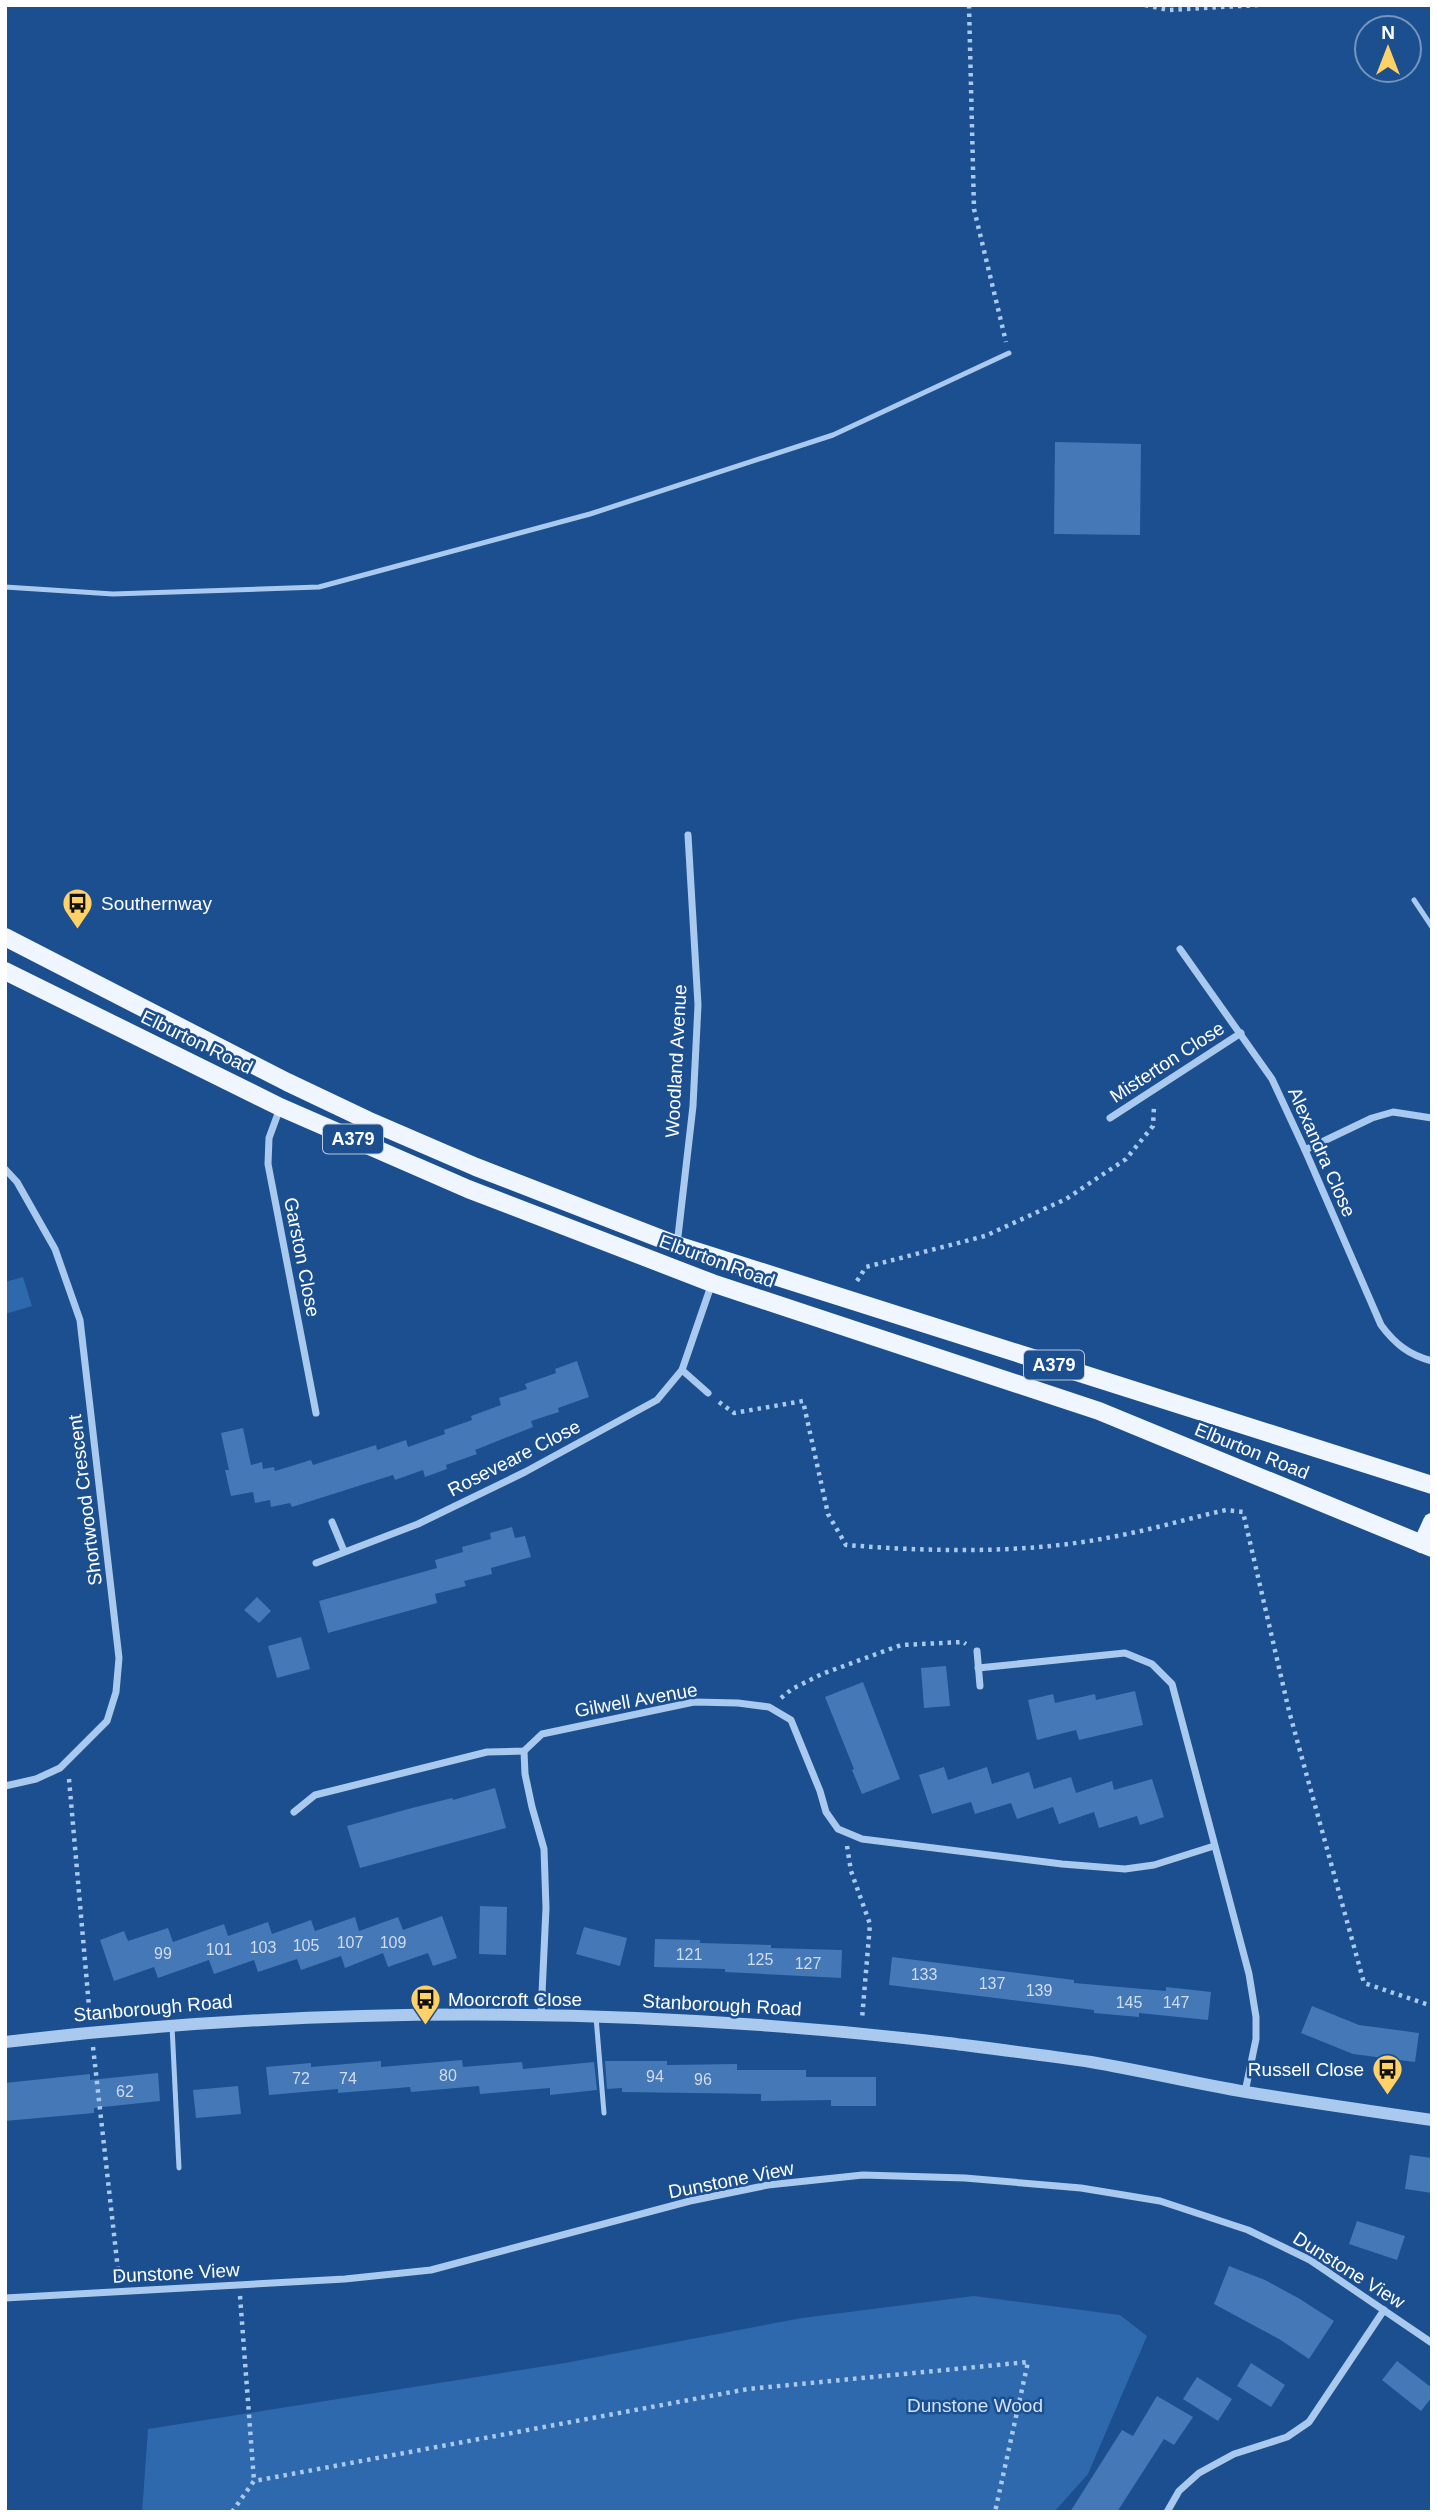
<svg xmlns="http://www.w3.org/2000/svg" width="1437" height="2517" font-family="Helvetica,sans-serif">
<rect width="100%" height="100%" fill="#1b4f8f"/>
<g fill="#2e69ad">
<polygon points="23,1277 32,1306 5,1314 5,1282"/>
<polygon points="974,2296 1120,2315 1147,2336 1088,2474 1054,2512 142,2512 148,2429 565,2363 802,2318"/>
</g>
<g fill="#4478b7">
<polygon points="1055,442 1141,444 1140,535 1054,534"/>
<polygon points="577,1361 589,1397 558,1408 559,1412 531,1421 533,1427 475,1450 477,1454 446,1465 447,1469 425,1477 423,1470 395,1480 393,1475 292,1507 290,1503 271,1507 270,1500 255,1503 253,1492 231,1496 225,1470 229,1470 221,1433 243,1428 251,1465 262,1462 263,1469 274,1467 275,1471 311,1460 313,1465 376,1445 377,1450 406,1440 408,1447 445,1434 444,1430 472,1420 471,1416 501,1405 499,1398 527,1389 525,1384 556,1373 555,1369"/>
<polygon points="512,1527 515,1538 525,1536 531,1557 491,1568 492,1574 464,1581 466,1586 435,1594 437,1603 328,1633 319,1601 437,1568 435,1560 463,1552 462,1547 491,1539 490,1533"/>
<polygon points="257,1597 271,1611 259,1623 244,1610"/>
<polygon points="301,1637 310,1669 277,1678 268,1646"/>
<polygon points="946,1666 950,1706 924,1708 921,1668"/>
<polygon points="863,1682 900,1779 862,1794 852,1770 854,1769 825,1697"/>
<polygon points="1135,1691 1143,1725 1079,1740 1076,1730 1037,1740 1028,1700 1053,1694 1055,1703 1095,1694 1096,1700"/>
<polygon points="944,1767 948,1780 987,1767 992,1784 1029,1772 1034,1789 1071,1777 1076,1793 1112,1781 1114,1790 1152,1779 1164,1817 1140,1825 1137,1816 1099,1828 1094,1812 1059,1824 1053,1807 1017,1819 1011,1803 975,1814 971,1802 932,1814 919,1775"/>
<polygon points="495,1788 506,1828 360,1868 347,1826 412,1808 452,1798 453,1800"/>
<polygon points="480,1906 507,1907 506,1955 479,1954"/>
<polygon points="442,1916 457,1958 433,1966 428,1953 388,1967 383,1953 345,1968 341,1956 301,1970 297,1959 258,1972 254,1960 214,1974 209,1960 158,1978 154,1967 114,1981 100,1940 124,1931 128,1941 168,1928 173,1942 224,1924 228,1936 268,1922 272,1934 311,1920 315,1931 355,1917 359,1931 398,1917 403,1930"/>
<polygon points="584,1927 627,1938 620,1966 576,1954"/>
<polygon points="655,1939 700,1940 700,1943 771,1945 771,1948 842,1950 841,1978 725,1972 725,1969 654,1967"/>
<polygon points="892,1957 1074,1980 1074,1983 1166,1991 1166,1987 1211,1992 1208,2020 1139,2013 1139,2017 1094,2013 1094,2010 889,1985"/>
<polygon points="1312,2006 1359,2025 1419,2033 1415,2062 1353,2054 1301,2033"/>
<polygon points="462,2060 463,2067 522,2062 523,2069 594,2062 597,2090 550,2095 550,2088 480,2094 479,2086 411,2092 410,2087 338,2093 338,2089 269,2095 266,2067 311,2063 311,2067 381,2061 381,2067"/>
<polygon points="605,2061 667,2061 667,2065 737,2064 737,2070 806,2070 806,2077 876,2077 876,2106 831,2106 831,2100 761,2101 761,2094 622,2092 622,2088 607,2089"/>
<polygon points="158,2073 160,2101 94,2108 94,2113 5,2121 5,2083 90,2074 90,2080"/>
<polygon points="238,2086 241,2114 196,2118 193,2090"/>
<polygon points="1410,2155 1432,2158 1432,2193 1405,2189"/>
<polygon points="1357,2221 1405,2236 1397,2260 1349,2244"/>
<polygon points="1229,2266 1265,2280 1300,2299 1334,2321 1309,2359 1279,2339 1214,2304"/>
<polygon points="1397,2361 1432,2388 1432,2397 1421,2411 1382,2380"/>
<polygon points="1251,2363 1285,2385 1271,2407 1237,2386"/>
<polygon points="1197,2377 1232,2399 1218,2421 1183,2399"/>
<polygon points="1157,2396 1193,2417 1174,2445 1164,2439 1117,2512 1070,2512 1122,2430 1133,2436"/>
</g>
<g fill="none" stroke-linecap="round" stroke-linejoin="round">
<g stroke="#a9c9ee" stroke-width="4.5" stroke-dasharray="3.5 5" stroke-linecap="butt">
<polyline points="969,5 974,209 1006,342"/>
<polyline points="1145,5 1168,10 1258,5"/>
<polyline points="857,1281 866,1267 985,1236 1066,1199 1126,1159 1153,1126 1154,1107"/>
<path d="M719 1402 734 1413 803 1401 828 1514 846 1545C935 1552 1029 1554 1117 1536 1154 1529 1190 1518 1226 1510L1243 1512 1289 1711 1364 1983 1432 2006"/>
<polyline points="781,1698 792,1689 822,1674 901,1645 963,1642 966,1644"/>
<polyline points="69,1779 90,2018"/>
<polyline points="847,1846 851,1871 870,1924 862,2019"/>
<polyline points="93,2047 119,2279"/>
<polyline points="240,2296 254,2481"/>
<polyline points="232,2512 254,2481 748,2389 1028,2362 995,2512"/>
</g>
<g stroke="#a9c9ee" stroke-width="5">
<polyline points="5,587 113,594 319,587 590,514 833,435 1009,353"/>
<polyline points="1414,900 1432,927"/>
<polyline points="596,2017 604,2113"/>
<polyline points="172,2026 179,2168"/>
</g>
<g stroke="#a9c9ee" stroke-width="7">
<path d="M1180 949 1272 1079 1305 1150 1381 1325C1395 1344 1409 1355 1432 1361"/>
<polyline points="280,1108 269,1138 268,1164 316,1413"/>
<polyline points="1110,1118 1241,1033"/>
<polyline points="1305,1150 1372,1118 1393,1112 1432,1118"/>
<polyline points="5,1169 17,1182 55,1249 80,1320 119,1658 116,1692 107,1721 60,1768 36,1779 5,1786"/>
<polyline points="677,1245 693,1106 698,1005 688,835"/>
<polyline points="682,1370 708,1393"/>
<polyline points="332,1522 344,1551"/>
<polyline points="316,1563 418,1524 525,1472 657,1400 682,1370 712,1283"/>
<polyline points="977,1651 980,1686"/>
<polyline points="978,1668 1125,1653 1152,1664 1172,1684 1249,1974 1256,2017 1256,2039 1245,2092"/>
<polyline points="524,1751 525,1774 532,1807 544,1849 546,1908 541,2015"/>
<polyline points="294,1812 315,1795 487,1752 524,1751 542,1734 694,1702 738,1703 769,1707 791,1720 820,1791 826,1812 838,1829 862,1839 1062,1864 1125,1869 1154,1865 1214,1846"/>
<polyline points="5,2298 345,2279 431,2270 690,2201 768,2185 863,2175 965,2178 1081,2188 1160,2201 1248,2230 1310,2260 1432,2343"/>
<polyline points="1167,2512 1179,2491 1199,2473 1234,2454 1287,2437 1309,2422 1384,2310"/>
</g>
<path stroke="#a9c9ee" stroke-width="12" d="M5 2042C317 2005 636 2006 948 2043 995 2049 1043 2055 1091 2062 1143 2071 1194 2083 1246 2092 1308 2102 1370 2111 1432 2120"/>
<g stroke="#f0f6ff" stroke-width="18">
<polyline points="5,937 287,1082 367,1120 476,1167 677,1245 1432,1485"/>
<polyline points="5,971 280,1107 468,1189 712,1283 1099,1411 1432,1548"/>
<polyline points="1422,1544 1432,1522"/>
</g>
</g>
<defs>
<symbol id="bus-pin" viewBox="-11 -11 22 30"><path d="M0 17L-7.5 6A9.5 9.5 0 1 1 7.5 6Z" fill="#ffd166" stroke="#1b4f8f"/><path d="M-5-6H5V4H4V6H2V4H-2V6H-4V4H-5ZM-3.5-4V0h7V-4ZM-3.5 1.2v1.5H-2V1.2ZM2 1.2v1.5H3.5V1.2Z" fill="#111"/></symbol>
</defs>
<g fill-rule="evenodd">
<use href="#bus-pin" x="60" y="886" width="35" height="47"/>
<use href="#bus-pin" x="408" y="1982" width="35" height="47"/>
<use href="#bus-pin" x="1370" y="2052" width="35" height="47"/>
</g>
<g text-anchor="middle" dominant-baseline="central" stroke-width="5" stroke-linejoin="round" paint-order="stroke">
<g font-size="16" fill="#d0dded">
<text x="350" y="1942">107</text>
<text x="393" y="1942">109</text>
<text x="306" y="1945">105</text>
<text x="263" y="1947">103</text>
<text x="219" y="1949">101</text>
<text x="163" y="1953">99</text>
<text x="689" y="1954">121</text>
<text x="760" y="1959">125</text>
<text x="808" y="1963">127</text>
<text x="924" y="1974">133</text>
<text x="992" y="1983">137</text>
<text x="1039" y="1990">139</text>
<text x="1129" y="2002">145</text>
<text x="1176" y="2002">147</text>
<text x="448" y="2075">80</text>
<text x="655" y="2076">94</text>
<text x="301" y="2078">72</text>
<text x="348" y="2078">74</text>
<text x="703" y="2079">96</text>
<text x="125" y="2091">62</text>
</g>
<g fill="#1b4f8f" stroke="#bbcadd" stroke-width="2">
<rect x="323" y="1124.5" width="60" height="29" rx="5"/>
<rect x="1024" y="1350.5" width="60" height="29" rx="5"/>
</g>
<g font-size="18" font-weight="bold" fill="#fff">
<text x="353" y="1139">A379</text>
<text x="1054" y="1365">A379</text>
</g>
<g font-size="19" fill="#fff" stroke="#1b4f8f" text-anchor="start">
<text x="101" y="903">Southernway</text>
<text x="448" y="1999">Moorcroft Close</text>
<text x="1364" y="2069" text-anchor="end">Russell Close</text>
</g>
<g font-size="19" fill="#fff" stroke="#1b4f8f">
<text transform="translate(197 1042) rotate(26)">Elburton Road</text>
<text transform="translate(676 1061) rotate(-87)">Woodland Avenue</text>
<text transform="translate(1167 1062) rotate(-33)">Misterton Close</text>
<text transform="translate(1322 1152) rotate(66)">Alexandra Close</text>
<text transform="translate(302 1257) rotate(79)">Garston Close</text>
<text transform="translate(717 1261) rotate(20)">Elburton Road</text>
<text transform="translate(1252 1451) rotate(22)">Elburton Road</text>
<text transform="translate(514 1458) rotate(-27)">Roseveare Close</text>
<text transform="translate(85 1500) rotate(-97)">Shortwood Crescent</text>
<text transform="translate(636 1700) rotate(-10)">Gilwell Avenue</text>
<text transform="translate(722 2005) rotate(3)">Stanborough Road</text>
<text transform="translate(153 2008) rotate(-5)">Stanborough Road</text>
<text transform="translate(731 2180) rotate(-11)">Dunstone View</text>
<text transform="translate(1349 2270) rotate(32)">Dunstone View</text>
<text transform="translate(176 2273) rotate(-3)">Dunstone View</text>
</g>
<g font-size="19" fill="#cfe3fa" stroke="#1b4f8f">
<text x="975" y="2405">Dunstone Wood</text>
</g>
</g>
<rect width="1437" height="2517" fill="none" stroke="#ffffff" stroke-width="14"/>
<g transform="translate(1388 49)"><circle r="33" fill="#1b4f8f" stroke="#7695bc" stroke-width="2"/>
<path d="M0-5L12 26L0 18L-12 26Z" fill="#ffd166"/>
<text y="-10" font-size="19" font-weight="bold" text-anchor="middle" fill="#ffffff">N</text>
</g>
</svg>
